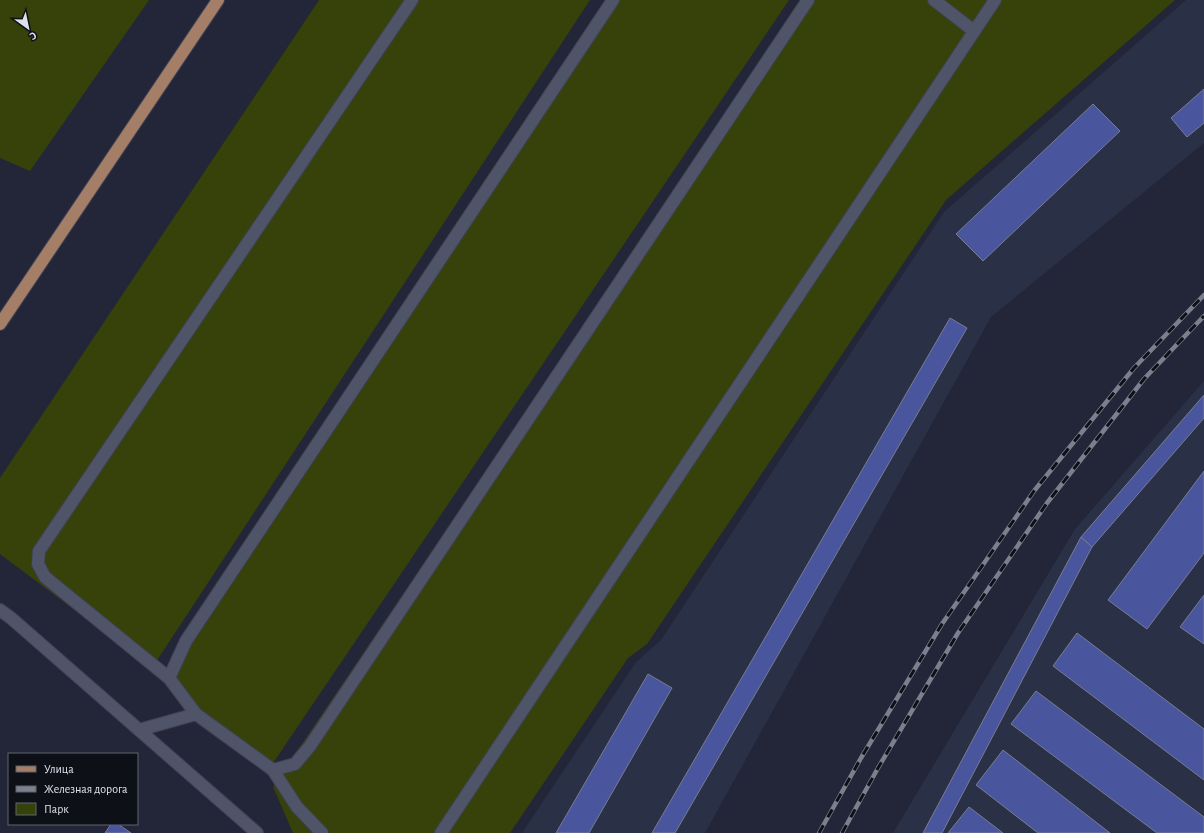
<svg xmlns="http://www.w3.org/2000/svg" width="1204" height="833" font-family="'Alegreya Sans',sans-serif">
<rect width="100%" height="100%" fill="#222638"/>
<g fill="#2a3046">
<polygon points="1186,0 1204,0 1204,143 991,317 705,833 522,833 636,662 661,640 944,212"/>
<polygon points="1204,381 1204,833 893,833 1075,529"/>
</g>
<g fill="#37420a">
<polygon points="0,0 149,0 30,171 0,158"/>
<polygon points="319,0 590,0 152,668 0,554 0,478"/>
<polygon points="606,0 789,0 271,766 164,679"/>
<polygon points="804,0 1175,0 946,200 647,644 628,658 510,833 293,833 273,787"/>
</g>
<g fill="#49559d" stroke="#787d92">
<polygon points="1204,89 1204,123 1187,137 1171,118"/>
<polygon points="1093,104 1120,131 983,261 956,234"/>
<polygon points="950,318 967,328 675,833 652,833"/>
<polygon points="1204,395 1204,418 1092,547 1081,537"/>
<polygon points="1204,471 1204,553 1147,629 1108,600"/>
<polygon points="1081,537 1092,547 942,833 923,833"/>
<polygon points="1204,595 1204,644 1180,627"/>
<polygon points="1077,633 1204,729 1204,780 1053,666"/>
<polygon points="648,674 672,688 589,833 556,833"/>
<polygon points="1036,691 1204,817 1204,833 1157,833 1011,724"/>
<polygon points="1003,750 1110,833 1038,833 976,785"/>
<polygon points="969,807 1003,833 948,833"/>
<polygon points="111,824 118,824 131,833 105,833"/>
</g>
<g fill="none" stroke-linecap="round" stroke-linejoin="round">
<defs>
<g id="minor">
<polyline points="934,0 974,31"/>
<polyline points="0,610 11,618 257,833"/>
<polyline points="169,678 186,641 613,0"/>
<polyline points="139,730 196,714"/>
<polyline points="273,770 295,764 310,746 808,0"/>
<polyline points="322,833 297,807 273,770 196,714 169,678 45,577 38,564 39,551 412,0"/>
<polyline points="441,833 995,0"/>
</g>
<polyline id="major" points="0,324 218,0"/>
</defs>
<use href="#minor" stroke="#3e4150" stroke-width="14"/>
<use href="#major" stroke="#3e4150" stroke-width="14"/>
<use href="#minor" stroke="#4f5468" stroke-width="12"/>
<use href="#major" stroke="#a57e67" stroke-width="12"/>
<defs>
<g id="rail">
<polyline points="819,833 861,758 942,624 1034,491 1134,368 1204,295"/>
<polyline points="842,833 878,768 958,633 1047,503 1144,379 1204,316"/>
</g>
</defs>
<use href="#rail" stroke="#7b7f8e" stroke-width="4.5"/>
<use href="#rail" stroke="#0e1018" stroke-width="3" stroke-dasharray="9" stroke-linecap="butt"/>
</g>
<rect x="8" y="753" width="130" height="72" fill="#0e1018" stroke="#61646d"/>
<rect x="16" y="766" width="20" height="6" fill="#a57e67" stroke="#61646d"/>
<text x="44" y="773" font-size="12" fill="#dde1ec">Улица</text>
<rect x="16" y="786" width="20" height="6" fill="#7b7f8e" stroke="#61646d"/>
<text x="44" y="793" font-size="12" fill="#dde1ec">Железная дорога</text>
<rect x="16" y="803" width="20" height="12" fill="#37420a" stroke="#61646d"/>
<text x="44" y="813" font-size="12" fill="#dde1ec">Парк</text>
<g transform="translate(28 28) rotate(147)" stroke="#0e1018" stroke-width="3" paint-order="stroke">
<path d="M0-3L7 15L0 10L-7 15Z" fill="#dde1ec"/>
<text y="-6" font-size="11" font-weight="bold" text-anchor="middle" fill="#dde1ec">С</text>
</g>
</svg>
